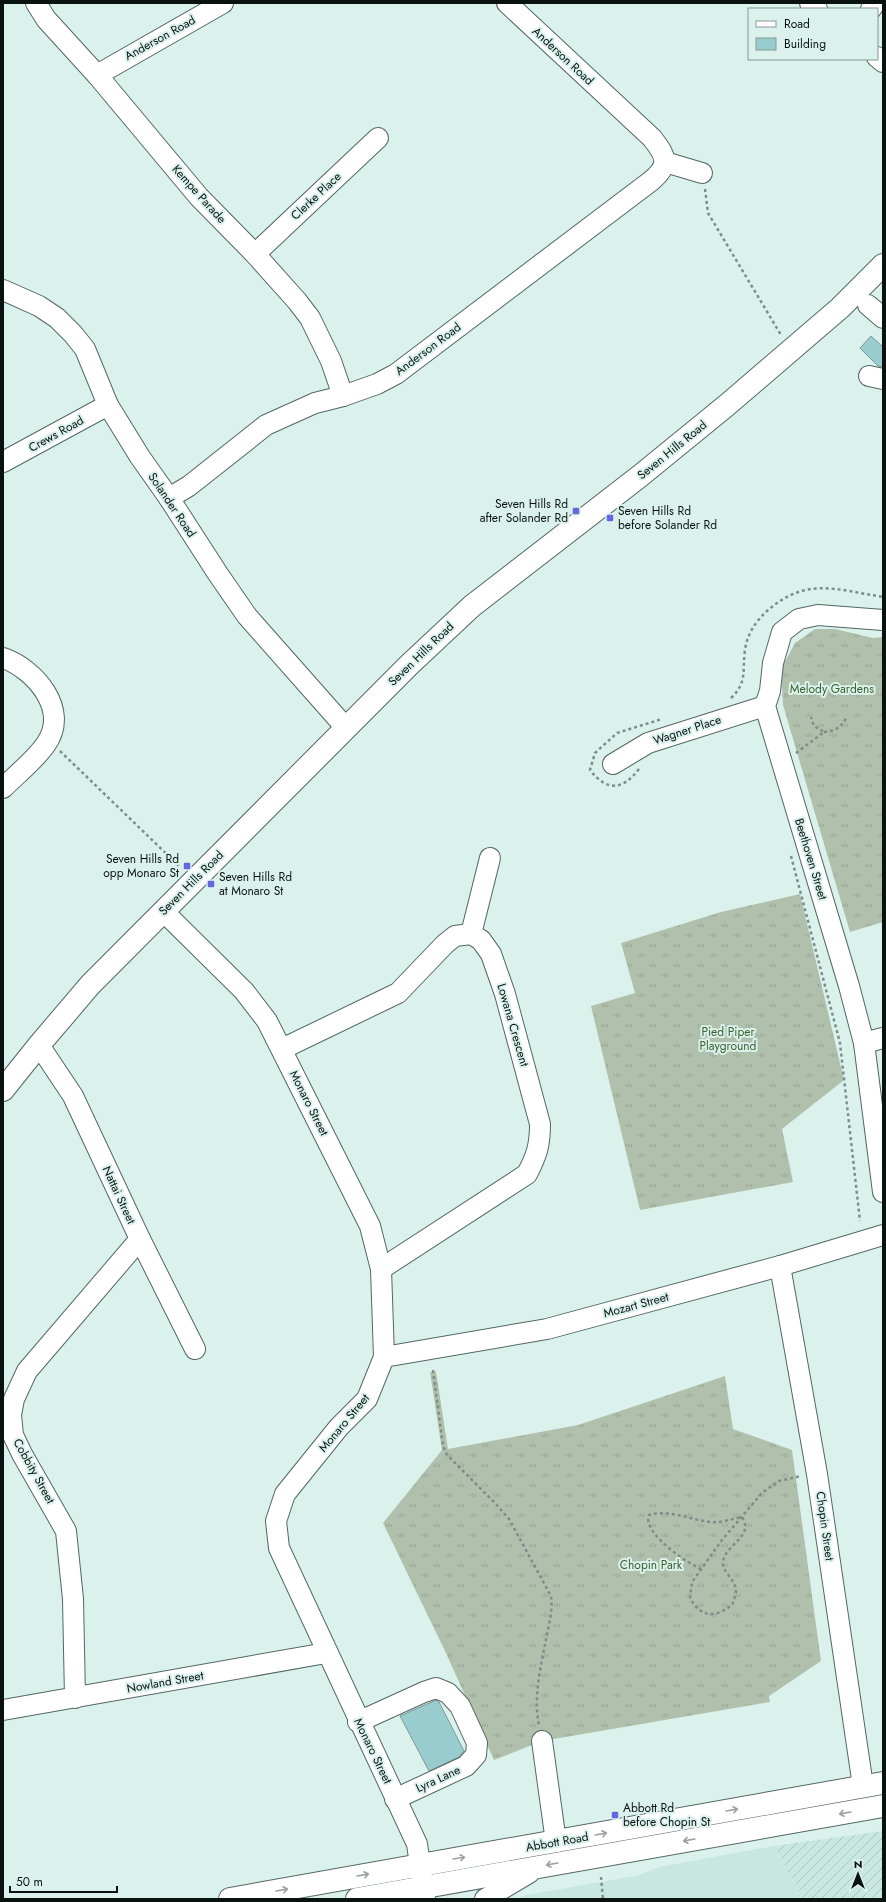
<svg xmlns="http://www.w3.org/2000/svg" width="886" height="1902" font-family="Jost,sans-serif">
<defs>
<pattern id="industrial-furrows" width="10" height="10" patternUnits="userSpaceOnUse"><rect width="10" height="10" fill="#c8e8df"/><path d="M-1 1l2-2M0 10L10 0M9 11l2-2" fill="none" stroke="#aac6be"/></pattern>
<pattern id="grass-tufts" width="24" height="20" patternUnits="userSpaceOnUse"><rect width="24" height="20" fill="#b1c0ac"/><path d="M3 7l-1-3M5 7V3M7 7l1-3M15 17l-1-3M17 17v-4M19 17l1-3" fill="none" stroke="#97a493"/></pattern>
</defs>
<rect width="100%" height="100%" fill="#dbf2ec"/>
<polygon fill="#c8e8df" points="774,1846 803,1899 514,1899 526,1895 640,1875 659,1867"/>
<polygon fill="url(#industrial-furrows)" points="883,1831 883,1899 803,1899 774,1846"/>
<g fill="url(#grass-tufts)">
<polygon points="815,629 835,629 873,638 883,637 883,922 850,932 783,705 781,669 795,643"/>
<polygon points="800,894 844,1080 782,1129 793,1182 640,1210 591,1006 635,993 621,943 721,912"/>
<polygon points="430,1372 436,1372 448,1449 578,1425 725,1376 733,1429 792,1450 821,1661 769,1696 770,1702 542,1741 494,1760 445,1651 383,1523 442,1450"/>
</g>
<g fill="#99ccce" stroke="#819898">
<polygon points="871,336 883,347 883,367 878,366 860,348"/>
<polygon points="436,1700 439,1702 464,1751 459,1757 429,1771 400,1716"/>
</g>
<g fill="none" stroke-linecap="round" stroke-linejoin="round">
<defs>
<g id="minor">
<polyline points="36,3 46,19 97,75 199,197 255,254 297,301 310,318 331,361 343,396"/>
<polyline points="810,3 817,9"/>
<polyline points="871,9 875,3"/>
<polyline points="877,57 883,62"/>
<polyline points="97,75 223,3"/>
<polyline points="665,162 702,173"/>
<polyline points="255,254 378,138"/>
<polyline points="3,290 39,306 57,318 73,334 85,349 108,405 140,457 169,498 218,574 247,616 346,728"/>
<polyline points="868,305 883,318"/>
<polyline points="869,376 883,379"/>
<polyline points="3,462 108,405"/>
<path d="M169 498 189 486 266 425 315 403 343 396 377 384 396 374 651 181C670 165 667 157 652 138L507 3"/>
<polyline points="883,620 818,615 799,619 782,632 773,663 770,691 765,706 849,986 864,1043 883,1192"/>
<path d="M3 658C35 669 70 710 46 744 36 759 16 775 3 788"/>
<polyline points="613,764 648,743 765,706"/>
<polyline points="163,911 244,991 267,1021 370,1226 381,1269 384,1357 367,1399 339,1427 285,1494 276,1521 279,1548 417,1844 425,1899"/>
<polyline points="471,934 490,858"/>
<polyline points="864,1043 883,1038"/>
<polyline points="39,1045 73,1096 140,1239 195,1349"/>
<path d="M282 1049 398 993 445 944 455 936 471 934 481 940 491 954 505 994 540 1124C540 1145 537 1155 527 1174L381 1269"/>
<polyline points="780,1266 817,1474 863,1786"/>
<polyline points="384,1357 547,1329 780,1266 883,1235"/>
<polyline points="75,1698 73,1599 66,1531 22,1454 13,1435 11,1415 14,1399 27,1371 140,1239"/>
<polyline points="3,1710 326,1653"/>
<polyline points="358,1722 424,1692 436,1688 448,1693 460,1706 477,1743 476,1755 466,1766 395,1799"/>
<polyline points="542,1741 556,1842"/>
<polyline points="485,1899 529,1873 529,1869"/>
</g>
<g id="major">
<polyline points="3,1090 39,1045 90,985 409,665 472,606 640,476 727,405 840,308 883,265"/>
<polyline points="230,1899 883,1783"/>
<polyline points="357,1899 883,1806"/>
</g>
</defs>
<use href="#minor" stroke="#536762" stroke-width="22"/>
<use href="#major" stroke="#536762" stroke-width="24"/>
<g stroke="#7d8d89" stroke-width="2.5" stroke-dasharray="3 3" stroke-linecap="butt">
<polyline points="705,189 708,213 781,335"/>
<path d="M731 698C748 682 742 670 745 650 747 634 756 621 767 611 807 576 837 590 883 597"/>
<path d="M824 732C836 731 841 727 847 717"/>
<polyline points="60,751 179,866"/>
<polyline points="796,753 824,732 814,726 811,717"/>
<path d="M639 769C623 790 607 792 590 770L595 753 617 733 662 719"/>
<polyline points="791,856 840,1043 860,1221"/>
<path d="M433 1370 443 1446 447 1455 495 1503 509 1519 551 1596C553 1610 549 1625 546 1639 541 1666 533 1697 539 1725"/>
<path d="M701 1569C687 1563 642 1533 649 1515 670 1509 690 1520 711 1522 721 1523 732 1519 742 1517 755 1537 725 1544 723 1562 722 1572 735 1579 736 1590 736 1595 734 1600 732 1605 715 1618 701 1618 690 1598L692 1582 722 1540 762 1493 779 1481 801 1476"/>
<polyline points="601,1877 603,1899"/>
</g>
<use href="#minor" stroke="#fff" stroke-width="20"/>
<use href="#major" stroke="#fff" stroke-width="22"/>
</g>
<defs><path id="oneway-shaft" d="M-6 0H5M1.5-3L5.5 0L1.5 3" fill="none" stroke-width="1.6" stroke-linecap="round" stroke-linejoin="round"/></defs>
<g stroke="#9da09f">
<use href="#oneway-shaft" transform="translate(732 1810) rotate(-10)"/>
<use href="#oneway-shaft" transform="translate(845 1813) rotate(170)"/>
<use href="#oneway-shaft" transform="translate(601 1834) rotate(-10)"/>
<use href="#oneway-shaft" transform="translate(689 1840) rotate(170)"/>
<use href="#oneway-shaft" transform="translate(459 1858) rotate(-9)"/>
<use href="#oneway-shaft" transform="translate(552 1864) rotate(170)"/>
<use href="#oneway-shaft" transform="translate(363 1875) rotate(-10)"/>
<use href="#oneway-shaft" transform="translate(282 1890) rotate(-10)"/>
</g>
<g fill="#6567e0" stroke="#dbf2ec" stroke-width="1.5">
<rect x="572" y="507" width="8" height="8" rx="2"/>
<rect x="606" y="514" width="8" height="8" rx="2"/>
<rect x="183" y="862" width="8" height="8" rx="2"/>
<rect x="207" y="880" width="8" height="8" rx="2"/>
<rect x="611" y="1811" width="8" height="8" rx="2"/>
</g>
<g text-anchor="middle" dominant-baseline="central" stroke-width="4" stroke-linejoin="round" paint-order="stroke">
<g font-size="12" fill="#0a1210" stroke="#dbf2ec">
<text transform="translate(160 38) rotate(-29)">Anderson Road</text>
<text transform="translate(563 56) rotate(43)">Anderson Road</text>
<text transform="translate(199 194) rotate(48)">Kempe Parade</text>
<text transform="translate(316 196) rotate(-43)">Clerke Place</text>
<text transform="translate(428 349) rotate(-37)">Anderson Road</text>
<text transform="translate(56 434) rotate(-29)">Crews Road</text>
<text transform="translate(672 450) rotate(-39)">Seven Hills Road</text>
<text transform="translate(172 505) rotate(56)">Solander Road</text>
<text transform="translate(421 654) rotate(-44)">Seven Hills Road</text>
<text transform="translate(687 730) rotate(-18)">Wagner Place</text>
<text transform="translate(811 859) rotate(73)">Beethoven Street</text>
<text transform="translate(191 883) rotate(-45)">Seven Hills Road</text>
<text transform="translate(513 1025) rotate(74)">Lowana Crescent</text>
<text transform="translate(309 1103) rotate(63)">Monaro Street</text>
<text transform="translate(119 1195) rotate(65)">Nattai Street</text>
<text transform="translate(636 1305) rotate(-15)">Mozart Street</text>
<text transform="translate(344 1423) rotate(-50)">Monaro Street</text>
<text transform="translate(34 1471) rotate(61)">Cobbity Street</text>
<text transform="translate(825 1526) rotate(82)">Chopin Street</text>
<text transform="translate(165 1682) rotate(-10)">Nowland Street</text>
<text transform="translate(373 1751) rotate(64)">Monaro Street</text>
<text transform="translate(438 1779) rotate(-25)">Lyra Lane</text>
<text transform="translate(557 1842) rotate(-10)">Abbott Road</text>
</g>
<g font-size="12" fill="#0a1210" stroke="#dbf2ec" text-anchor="start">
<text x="568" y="504" text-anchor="end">Seven Hills Rd<tspan x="568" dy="14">after Solander Rd</tspan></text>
<text x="618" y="511">Seven Hills Rd<tspan x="618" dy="14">before Solander Rd</tspan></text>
<text x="179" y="859" text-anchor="end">Seven Hills Rd<tspan x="179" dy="14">opp Monaro St</tspan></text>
<text x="219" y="877">Seven Hills Rd<tspan x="219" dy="14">at Monaro St</tspan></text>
<text x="623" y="1808">Abbott Rd<tspan x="623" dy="14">before Chopin St</tspan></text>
</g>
<g font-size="12" fill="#3c5f30" stroke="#dbf2ec">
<text x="832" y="689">Melody Gardens</text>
<text x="728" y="1032">Pied Piper<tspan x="728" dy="14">Playground</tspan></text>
<text x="651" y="1565">Chopin Park</text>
</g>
</g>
<rect width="886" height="1902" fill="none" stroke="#0a1210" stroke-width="8"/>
<rect x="748" y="8" width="130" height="52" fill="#dbf2ec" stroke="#879894"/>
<rect x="756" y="21" width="20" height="6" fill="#ffffff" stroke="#879894"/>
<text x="784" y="28" font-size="12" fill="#0a1210">Road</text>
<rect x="756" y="38" width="20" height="12" fill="#99ccce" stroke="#879894"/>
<text x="784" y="48" font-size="12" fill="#0a1210">Building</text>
<g transform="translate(858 1874)" stroke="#dbf2ec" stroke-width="3" paint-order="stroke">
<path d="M0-3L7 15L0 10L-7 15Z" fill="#0a1210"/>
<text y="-6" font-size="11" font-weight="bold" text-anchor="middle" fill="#0a1210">N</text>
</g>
<path d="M10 1886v6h107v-6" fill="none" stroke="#0a1210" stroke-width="2"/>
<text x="16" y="1886" font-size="12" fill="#0a1210" stroke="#dbf2ec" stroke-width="3" paint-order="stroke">50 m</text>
</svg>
